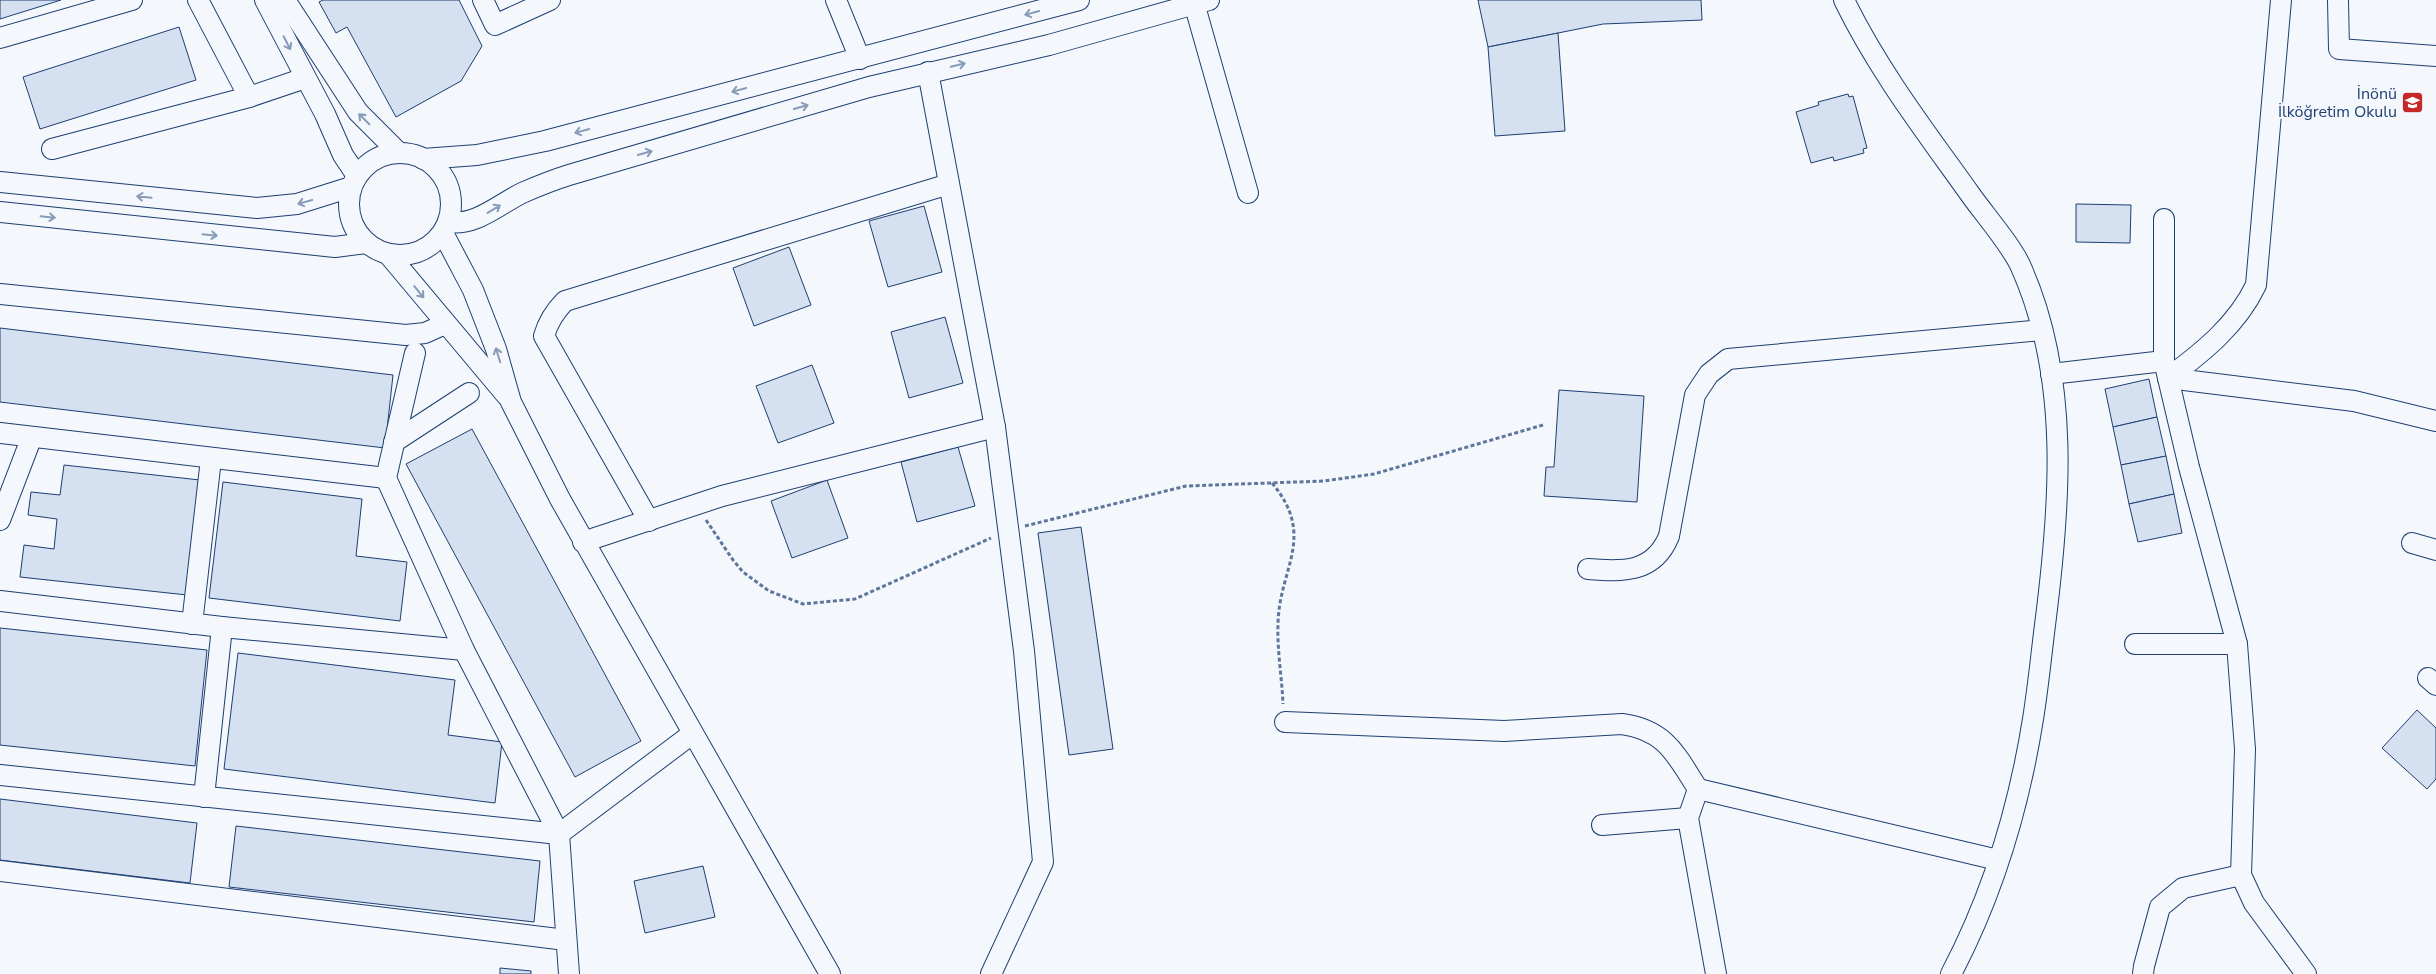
<svg xmlns="http://www.w3.org/2000/svg" width="2436" height="974" font-family="'Nunito Sans',sans-serif">
<rect width="100%" height="100%" fill="#f4f7fb"/>
<g fill="#d5e0f0" stroke="#1d3f73">
<polygon points="0,0 61,0 0,19"/>
<polygon points="323,0 459,0 482,46 461,81 396,117 347,27 336,33 319,2"/>
<polygon points="1478,0 1701,0 1702,20 1603,24 1488,47"/>
<polygon points="179,27 196,80 40,129 23,77"/>
<polygon points="1558,33 1565,131 1495,136 1488,47"/>
<polygon points="1848,94 1849,97 1853,96 1867,148 1863,149 1864,153 1834,161 1833,157 1811,163 1796,112 1819,105 1818,102"/>
<polygon points="2076,204 2131,205 2130,243 2076,242"/>
<polygon points="924,206 942,272 888,287 869,221"/>
<polygon points="789,247 811,305 754,326 733,268"/>
<polygon points="945,317 963,383 909,398 891,332"/>
<polygon points="0,328 393,375 385,448 0,402"/>
<polygon points="812,365 834,423 778,443 756,386"/>
<polygon points="2149,379 2157,417 2113,427 2105,389"/>
<polygon points="1559,390 1644,396 1637,502 1544,496 1546,467 1554,467"/>
<polygon points="2157,417 2166,456 2121,465 2113,427"/>
<polygon points="472,429 641,741 575,777 406,464"/>
<polygon points="958,447 975,506 917,522 901,462"/>
<polygon points="2166,456 2174,494 2129,504 2121,465"/>
<polygon points="64,465 200,480 187,595 20,577 24,545 54,549 57,519 28,515 31,492 60,495"/>
<polygon points="827,480 848,538 792,558 771,501"/>
<polygon points="223,482 362,499 356,556 407,562 400,621 209,598"/>
<polygon points="2174,494 2182,533 2138,542 2129,504"/>
<polygon points="1081,527 1113,749 1069,755 1038,533"/>
<polygon points="0,628 207,650 195,766 0,745"/>
<polygon points="238,653 455,680 448,735 502,742 495,803 224,769"/>
<polygon points="2417,710 2436,728 2436,779 2427,789 2382,748"/>
<polygon points="0,799 197,823 190,883 0,860"/>
<polygon points="236,826 540,861 534,922 229,887"/>
<polygon points="703,866 715,917 645,933 634,881"/>
<polygon points="500,968 531,971 531,974 500,974"/>
</g>
<g fill="none" stroke-linecap="round" stroke-linejoin="round">
<defs>
<g id="minor">
<polyline points="198,0 249,97"/>
<polyline points="265,0 325,114 343,155 357,176"/>
<polyline points="285,0 358,112 399,153"/>
<polyline points="483,0 495,25 550,0"/>
<polyline points="836,0 860,59"/>
<path d="M1844 0C1878 70 1925 131 1970 194 1984 214 2012 246 2021 267 2071 379 2060 508 2045 625 2041 657 2038 688 2033 719 2019 807 1992 896 1951 974"/>
<polyline points="2338,0 2339,49 2436,56"/>
<polyline points="1194,3 1248,193"/>
<polyline points="0,38 132,0"/>
<polyline points="928,72 995,427 1024,651 1043,862 991,974"/>
<polyline points="52,149 249,97 305,78"/>
<circle cx="400" cy="204" r="51"/>
<polyline points="423,159 477,155 545,141 1079,0"/>
<polyline points="0,182 257,208 297,204 351,187"/>
<polyline points="0,212 335,247 366,243"/>
<polyline points="2164,219 2164,361 2189,467 2237,644 2245,749 2241,875 2254,903 2306,974"/>
<path d="M448 222C476 226 498 205 522 193 538 186 553 180 569 175L869 87 1049 45 1209 0"/>
<polyline points="443,233 473,290 496,349 511,402 560,499 830,974"/>
<polyline points="388,254 507,396"/>
<polyline points="0,294 406,335 425,333 445,324"/>
<polyline points="415,353 386,478 464,650 559,834 569,974"/>
<polyline points="2051,374 2164,361"/>
<path d="M2168 378C2203 352 2237 325 2256 285L2281 0"/>
<polyline points="2168,378 2354,401 2436,421"/>
<polyline points="0,433 386,478"/>
<polyline points="394,442 469,393"/>
<polyline points="0,520 31,439"/>
<path d="M649 521 544 336C548 322 554 312 565 301L949 184"/>
<polyline points="583,542 722,496 995,427"/>
<polyline points="2412,543 2436,550"/>
<path d="M1588 569C1623 572 1654 573 1669 536L1695 395 1709 374 1728 359 2042 330"/>
<polyline points="0,601 222,627 464,650"/>
<polyline points="192,624 211,459"/>
<polyline points="2135,644 2237,644"/>
<polyline points="2428,678 2436,685"/>
<path d="M1285 722 1504 731 1622 724C1666 730 1676 755 1698 789L1998 860"/>
<polyline points="0,775 559,834 692,734"/>
<polyline points="1698,789 1688,818 1716,974"/>
<polyline points="204,797 222,627"/>
<polyline points="1602,825 1688,818"/>
<polyline points="0,871 566,940"/>
<polyline points="2143,974 2144,966 2160,907 2183,888 2241,875"/>
</g>
</defs>
<use href="#minor" stroke="#1d3f73" stroke-width="22"/>
<g stroke="#5e769c" stroke-width="3" stroke-dasharray="4 2.5" stroke-linecap="butt">
<path d="M1272 483C1317 537 1279 568 1278 624 1277 651 1282 678 1283 704"/>
<polyline points="706,520 733,560 743,572 769,591 803,604 855,599 991,538"/>
<polyline points="1025,526 1186,486 1324,481 1374,474 1543,425"/>
</g>
<use href="#minor" stroke="#f4f7fb" stroke-width="20"/>
</g>
<defs><path id="oneway-shaft" d="M-6 0H5M1.5-3L5.5 0L1.5 3" fill="none" stroke-width="1.6" stroke-linecap="round" stroke-linejoin="round" transform="scale(1.25)"/></defs>
<g stroke="#889bb7">
<use href="#oneway-shaft" transform="translate(1032 13) rotate(165)"/>
<use href="#oneway-shaft" transform="translate(287 43) rotate(63)"/>
<use href="#oneway-shaft" transform="translate(958 65) rotate(-13)"/>
<use href="#oneway-shaft" transform="translate(739 90) rotate(165)"/>
<use href="#oneway-shaft" transform="translate(801 107) rotate(-16)"/>
<use href="#oneway-shaft" transform="translate(364 119) rotate(-135)"/>
<use href="#oneway-shaft" transform="translate(582 131) rotate(165)"/>
<use href="#oneway-shaft" transform="translate(645 153) rotate(-16)"/>
<use href="#oneway-shaft" transform="translate(144 197) rotate(-174)"/>
<use href="#oneway-shaft" transform="translate(305 202) rotate(165)"/>
<use href="#oneway-shaft" transform="translate(494 209) rotate(-31)"/>
<use href="#oneway-shaft" transform="translate(48 217) rotate(6)"/>
<use href="#oneway-shaft" transform="translate(210 235) rotate(6)"/>
<use href="#oneway-shaft" transform="translate(419 292) rotate(51)"/>
<use href="#oneway-shaft" transform="translate(498 355) rotate(-107)"/>
</g>
<defs>
<symbol id="school-square" viewBox="-11 -11 22 22"><rect x="-9" y="-9" width="18" height="18" rx="4" fill="#c62828" stroke="#f4f7fb"/><path d="M0-5L7-2L0 1L-7-2ZM-4 1L0 2.5L4 1V4Q0 6-4 4Z" fill="#fff"/></symbol>
</defs>
<g fill-rule="evenodd">
<use href="#school-square" x="2400" y="90" width="25" height="25"/>
</g>
<g text-anchor="middle" dominant-baseline="central" stroke-width="4" stroke-linejoin="round" paint-order="stroke">
<g font-size="16" fill="#1d3f73" stroke="#f4f7fb" text-anchor="end">
<text x="2397" y="94">İnönü<tspan x="2397" dy="18">İlköğretim Okulu</tspan></text>
</g>
</g>
</svg>
